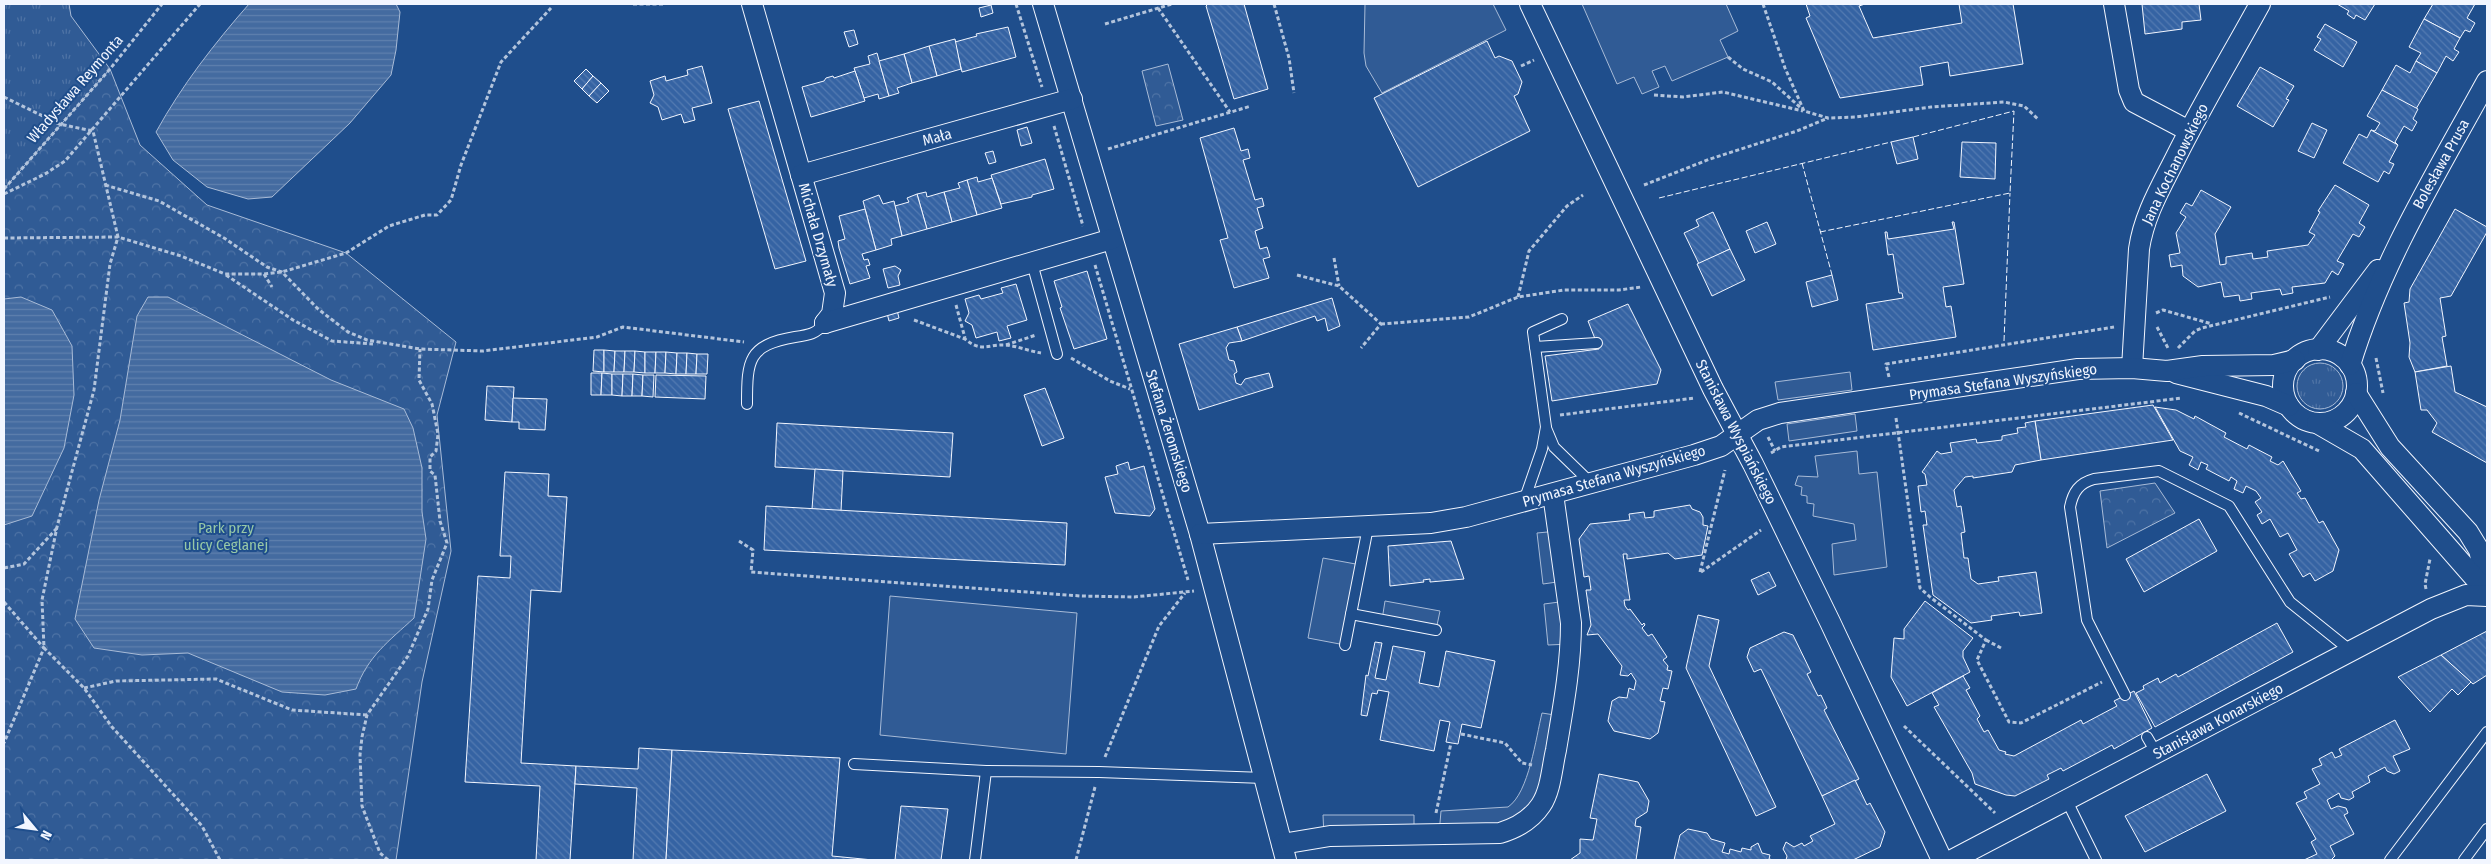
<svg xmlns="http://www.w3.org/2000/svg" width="2491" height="864" font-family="'Fira Sans Condensed',sans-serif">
<defs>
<pattern id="grass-tufts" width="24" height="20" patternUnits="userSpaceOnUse" patternTransform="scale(1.25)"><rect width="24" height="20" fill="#305b95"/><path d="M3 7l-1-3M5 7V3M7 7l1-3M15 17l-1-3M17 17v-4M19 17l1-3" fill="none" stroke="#4e73a5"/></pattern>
<pattern id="park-crowns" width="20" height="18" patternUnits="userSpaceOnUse" patternTransform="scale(1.25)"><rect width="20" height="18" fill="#305b95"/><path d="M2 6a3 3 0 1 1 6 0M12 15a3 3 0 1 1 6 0" fill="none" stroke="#4e73a5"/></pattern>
<pattern id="water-rules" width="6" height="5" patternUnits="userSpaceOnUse" patternTransform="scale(1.25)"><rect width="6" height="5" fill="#446ba0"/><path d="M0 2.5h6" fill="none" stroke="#5f81ae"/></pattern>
<pattern id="building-back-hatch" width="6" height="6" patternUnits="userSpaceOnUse" patternTransform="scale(1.25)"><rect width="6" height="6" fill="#3563a3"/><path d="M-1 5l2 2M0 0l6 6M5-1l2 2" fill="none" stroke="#537ab1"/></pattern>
</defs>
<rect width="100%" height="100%" fill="#1f4e8c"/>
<g fill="url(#grass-tufts)" stroke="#a8bbd7">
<polygon points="4,4 69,4 71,16 110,69 4,189"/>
<circle cx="2320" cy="386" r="23"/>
</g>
<g fill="url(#park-crowns)" stroke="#a8bbd7">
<polygon points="1168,64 1183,120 1156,126 1142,71"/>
<polygon points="110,69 140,145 207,205 346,253 456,342 437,415 451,551 422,682 396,860 4,860 4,189"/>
<polygon points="2155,483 2175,513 2107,548 2100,491"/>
</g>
<g fill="#305b95" stroke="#a8bbd7">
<polygon points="1365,4 1493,4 1506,30 1382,93 1366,66 1364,53"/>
<polygon points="1582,4 1726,4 1738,31 1720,40 1728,57 1672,81 1665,66 1652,71 1659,87 1642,94 1634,77 1617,84"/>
<polygon points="1850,372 1852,390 1778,400 1775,382"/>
<polygon points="1855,414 1857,431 1789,441 1787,424"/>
<polygon points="1857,451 1859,474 1877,472 1887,567 1834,575 1832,544 1856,540 1854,524 1813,516 1814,504 1807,503 1807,496 1801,495 1802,487 1795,485 1798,476 1818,477 1815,456"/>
<polygon points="1558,531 1564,581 1543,584 1537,533"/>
<polygon points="1323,558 1361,565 1345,645 1308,638"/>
<polygon points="890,596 1077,613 1066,754 880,735"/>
<polygon points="1385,601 1440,611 1436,630 1382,620"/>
<polygon points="1567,601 1571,644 1548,645 1544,604"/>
<path d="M1542 713 1561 716 1552 770 1526 821 1439 834 1441 811 1508 807C1529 793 1536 737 1542 713Z"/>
<polygon points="1323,815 1414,815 1414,835 1324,837"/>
</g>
<g fill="url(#water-rules)" stroke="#a8bbd7">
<path d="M249 4H396L400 12 396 50 391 75 350 123 272 197 248 199 207 187 173 160 156 132C182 85 214 44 249 4Z"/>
<polygon points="21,297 52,310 72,346 74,395 64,448 32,516 4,525 4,299"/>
<path d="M148 297H168L331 380 404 409 413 428 422 468V512L426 539 414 618C389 641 368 656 356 689L325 695 282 692 188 653 142 655 94 648 75 619 99 500 120 420 137 316Z"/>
</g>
<g fill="url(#building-back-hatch)" stroke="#f2f6ff">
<polygon points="1208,4 1244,4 1268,89 1234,99 1206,6"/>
<polygon points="1806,4 1865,4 1859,6 1873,38 1962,23 1959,4 2013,4 2023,64 1950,76 1948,62 1920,67 1923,85 1840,98 1806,18 1810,16"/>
<polygon points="2142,4 2199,4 2201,20 2182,22 2182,29 2145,34"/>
<polygon points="2337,4 2375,4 2365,20 2356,15 2354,19 2347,14 2349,11"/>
<polygon points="2433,4 2475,4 2467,18 2475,23 2470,32 2465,30 2460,38 2424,19"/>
<polygon points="991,5 993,13 981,17 979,8"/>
<polygon points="2424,19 2460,38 2454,49 2459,52 2453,61 2446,56 2437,73 2416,61 2421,53 2409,47"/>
<polygon points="2325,24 2357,42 2343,67 2314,50 2321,39 2317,37"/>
<polygon points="1008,27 1016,57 962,72 955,42 977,36 976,34"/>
<polygon points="854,30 858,44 849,47 844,32"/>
<polygon points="955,39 961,69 937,76 929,46"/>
<polygon points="1487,41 1495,58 1499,56 1512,61 1522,82 1518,94 1514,96 1530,131 1418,187 1374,98"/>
<polygon points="929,46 937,76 912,83 904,54"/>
<polygon points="877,53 889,96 879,99 878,94 864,98 854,68 870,64 868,56"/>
<polygon points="904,54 912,83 897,88 899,93 889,96 879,61"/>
<polygon points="2416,61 2437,73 2416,109 2382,90 2396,65 2410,73"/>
<polygon points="702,66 712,103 692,108 695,120 684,123 681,114 662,120 658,107 650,103 654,95 650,81 665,76 666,81 688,75 687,70"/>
<polygon points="2260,67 2294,86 2286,99 2289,100 2273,127 2237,106"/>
<polygon points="586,69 593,76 582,89 574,81"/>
<polygon points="855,71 865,101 811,117 802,87 824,81 826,78 833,76 834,78"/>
<polygon points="593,76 601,83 589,96 582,89"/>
<polygon points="601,83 609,91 597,103 589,96"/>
<polygon points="2382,90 2418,109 2413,119 2417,122 2412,131 2404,126 2395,142 2398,145 2371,130 2375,131 2380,123 2367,116"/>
<polygon points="759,101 806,261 775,269 728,109"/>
<polygon points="2312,123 2327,130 2314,158 2298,151"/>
<polygon points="1027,127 1032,143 1021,146 1017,130"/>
<polygon points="1234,128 1241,151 1248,149 1250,158 1243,160 1255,200 1262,198 1264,206 1257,208 1263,228 1255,231 1260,249 1267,247 1270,257 1263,259 1269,278 1234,288 1220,240 1228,238 1200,138"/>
<polygon points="2371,130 2398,145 2389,162 2394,164 2389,174 2384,171 2378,182 2343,163 2359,134 2367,138"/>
<polygon points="1913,137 1918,159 1897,164 1891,142"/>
<polygon points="1962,142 1996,143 1995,179 1960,177"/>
<polygon points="993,151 996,162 989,164 985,153"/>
<polygon points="1045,159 1054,189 1032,195 1032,197 1001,204 991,175"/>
<polygon points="977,177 978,182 992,178 1002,208 977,215 967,180"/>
<polygon points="967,180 977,215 952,222 944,192 960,188 958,183"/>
<polygon points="2335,185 2369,205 2359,223 2365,227 2359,237 2353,234 2337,261 2344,264 2338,275 2332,271 2325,283 2292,287 2293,293 2282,295 2280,289 2251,293 2252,299 2240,301 2239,295 2224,297 2221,282 2198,287 2183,276 2182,265 2171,267 2169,255 2180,253 2176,233 2186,217 2180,213 2186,203 2192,206 2201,190 2231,207 2215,234 2220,265 2226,264 2226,257 2252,253 2253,259 2268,257 2267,251 2308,245 2315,235 2309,232 2320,212 2318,211"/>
<polygon points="926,192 927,197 944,192 952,222 927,229 917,194"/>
<polygon points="917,194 927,229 902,236 895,206 909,202 907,198"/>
<polygon points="879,195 883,204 894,201 902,236 891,239 892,245 876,250 863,201"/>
<polygon points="865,209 876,250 862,254 864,260 868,259 870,265 866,266 870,278 850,284 839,248 838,241 845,239 839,216"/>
<polygon points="2455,209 2487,227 2487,232 2451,296 2440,298 2446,336 2442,337 2447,366 2415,372 2409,357 2410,343 2404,303 2409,302 2410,289"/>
<polygon points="1713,212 1730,249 1699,264 1684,233 1699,226 1696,220"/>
<polygon points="1767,222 1776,244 1755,253 1746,231"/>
<polygon points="1952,222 1954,222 1964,284 1943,287 1946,307 1951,306 1956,337 1873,350 1866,304 1903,298 1902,293 1899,293 1893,254 1888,255 1885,232 1887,232 1888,239 1954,229"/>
<polygon points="1730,249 1745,280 1712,296 1697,264"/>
<polygon points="895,266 901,270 898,276 900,285 888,288 883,269"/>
<polygon points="1087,271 1107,339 1074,349 1060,308 1062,307 1054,281"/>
<polygon points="1832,275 1838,300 1812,307 1806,282"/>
<polygon points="1016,284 1027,320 1007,326 1011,338 999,341 997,332 976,338 972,325 965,321 969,313 965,299 979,295 981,299 1003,293 1001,288"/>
<polygon points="1332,298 1340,326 1328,331 1325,318 1317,321 1315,316 1242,341 1237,327"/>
<polygon points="1628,304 1661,370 1657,384 1552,401 1545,356 1599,349 1588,321"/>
<polygon points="897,310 899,318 889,321 887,313"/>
<polygon points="1237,327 1242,341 1229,343 1226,348 1229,360 1234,361 1237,372 1234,374 1236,383 1241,385 1245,379 1269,373 1273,387 1199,410 1179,344"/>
<polygon points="594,350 604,350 604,372 593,371"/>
<polygon points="604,350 615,351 614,372 604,372"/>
<polygon points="615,351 625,351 624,372 614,372"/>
<polygon points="625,351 635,351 634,372 624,372"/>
<polygon points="635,351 645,352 645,373 634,372"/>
<polygon points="645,352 656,352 655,373 645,373"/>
<polygon points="656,352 666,352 665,373 655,373"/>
<polygon points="666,352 677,353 676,374 665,373"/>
<polygon points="677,353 687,353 686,374 676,374"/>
<polygon points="687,353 697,354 696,374 686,374"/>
<polygon points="697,354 708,354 707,374 696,374"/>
<polygon points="2451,366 2455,392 2487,407 2487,463 2432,432 2437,423 2427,410 2421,410 2415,372"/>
<polygon points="591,373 602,373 601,395 591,395"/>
<polygon points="602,373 612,374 612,395 601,395"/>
<polygon points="612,374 623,374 622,396 612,395"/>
<polygon points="623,374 633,374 632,396 622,396"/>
<polygon points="633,374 643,375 642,396 632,396"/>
<polygon points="643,375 654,375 653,397 642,396"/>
<polygon points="656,375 706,376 705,399 655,397"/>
<polygon points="487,386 514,387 512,422 485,420"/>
<polygon points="1045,388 1064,438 1042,446 1024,395"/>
<polygon points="513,398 547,399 545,430 519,429 519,422 512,422"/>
<polygon points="2153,405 2173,440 2041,460 2035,421"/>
<polygon points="2155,407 2176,410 2194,419 2195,416 2226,433 2224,437 2247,449 2249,445 2272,457 2270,461 2278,465 2283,461 2301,491 2297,493 2301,499 2305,498 2319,523 2323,521 2339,550 2333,571 2315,581 2310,573 2303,577 2289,554 2297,550 2288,533 2280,537 2270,519 2262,524 2257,515 2262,512 2255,502 2261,498 2256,491 2246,486 2243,493 2234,489 2237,481 2231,477 2229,481 2206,469 2208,465 2201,462 2198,470 2189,465 2193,457 2180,451"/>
<polygon points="2035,421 2041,460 2015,465 2012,472 1973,478 1973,476 1965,477 1954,490 1957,507 1961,506 1965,532 1961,533 1964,558 1968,558 1971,579 1978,584 1999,581 1998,577 2036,572 2042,613 2020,616 2019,612 1991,616 1992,620 1971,623 1933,595 1923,525 1927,525 1925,511 1921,512 1918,486 1927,485 1925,474 1922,472 1937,451 1941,454 1952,452 1950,443 1976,439 1977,443 2002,440 2002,436 2018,433 2017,428 2026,427 2025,423"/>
<polygon points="777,423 953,433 950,477 775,467"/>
<polygon points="1128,462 1130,470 1144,466 1155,509 1150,516 1115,513 1105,477 1118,474 1116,466"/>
<polygon points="815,469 843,471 841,511 812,509"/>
<polygon points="505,472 549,474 548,496 567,497 561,592 531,590 521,763 576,766 570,860 536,860 540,786 465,782 478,576 510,578 511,556 500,556"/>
<polygon points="1690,505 1692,509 1700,512 1703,517 1703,525 1708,526 1702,555 1675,559 1668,553 1627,559 1627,554 1623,554 1630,600 1624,600 1625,606 1628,610 1630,609 1642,625 1644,623 1645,625 1642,628 1648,636 1652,634 1667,657 1663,660 1668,666 1667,670 1672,671 1668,689 1663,688 1660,701 1665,702 1658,733 1650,739 1614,731 1608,721 1612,701 1619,697 1627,698 1629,688 1634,690 1636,681 1631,673 1628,676 1620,675 1622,666 1598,634 1587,635 1591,625 1586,590 1591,590 1589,576 1584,577 1579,539 1590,524 1630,520 1629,514 1644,512 1645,518 1654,517 1654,511"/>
<polygon points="766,506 1067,523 1065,565 764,550"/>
<polygon points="2199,519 2217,551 2144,592 2126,559"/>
<polygon points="1451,541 1464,579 1430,582 1430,579 1423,580 1424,582 1390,586 1388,546"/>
<polygon points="1769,572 1776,586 1758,595 1751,580"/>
<polygon points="1925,601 1973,638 1963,651 1963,657 1970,672 1907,706 1891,677 1894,638 1904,639 1904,629"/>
<polygon points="1698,615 1719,620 1709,666 1776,807 1756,816 1686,668"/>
<polygon points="2277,623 2293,652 2155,727 2136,693 2144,689 2143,686 2158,678 2160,683 2176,674 2178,677"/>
<polygon points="2487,631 2487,675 2473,684 2441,655"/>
<polygon points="1784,632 1793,635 1811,672 1807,674 1818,696 1821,695 1827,708 1824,710 1859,779 1822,796 1761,669 1754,672 1747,657 1750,648"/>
<polygon points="1375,642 1382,643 1375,678 1386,680 1393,646 1425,652 1419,683 1439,687 1446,651 1495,661 1481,728 1462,724 1458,744 1446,742 1450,722 1440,720 1434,751 1380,740 1389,692 1378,690 1377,694 1372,693 1367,716 1361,715 1366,675 1368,676"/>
<polygon points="2441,655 2471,682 2458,695 2452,689 2430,712 2398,677"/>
<polygon points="1963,676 1970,688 1966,690 1980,716 1977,719 1984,732 1988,730 1999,750 2006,752 2005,754 2014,756 2081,720 2083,724 2117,706 2114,701 2134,691 2152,728 2114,749 2112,745 2063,771 2061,768 2047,775 2049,779 2015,796 2006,795 1975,784 1972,773 1934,707 1939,705 1932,693"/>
<polygon points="2395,720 2410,749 2393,756 2400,771 2394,774 2387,771 2385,767 2368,776 2370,782 2352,792 2354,797 2349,800 2341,798 2339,793 2327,800 2331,809 2338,806 2346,808 2348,813 2344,815 2354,834 2330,846 2335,856 2331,860 2304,860 2317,854 2311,842 2316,839 2296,803 2307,798 2304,792 2320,784 2312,769 2322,765 2319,759 2332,752 2335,758 2342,755 2339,749"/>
<polygon points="639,748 672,750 666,860 633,860 637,788 575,784 576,766 638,769"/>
<polygon points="672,750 840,758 832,856 873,860 666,860"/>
<polygon points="1599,774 1638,782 1649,801 1647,812 1636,819 1635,826 1641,827 1636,860 1570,860 1580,853 1580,839 1593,840 1597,819 1590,818"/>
<polygon points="2207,774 2226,811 2145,852 2125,816"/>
<polygon points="1855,780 1867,805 1870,803 1885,832 1880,847 1853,860 1786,860 1787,856 1783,849 1786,842 1794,847 1802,843 1804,846 1813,841 1810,836 1835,824 1822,796"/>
<polygon points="901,806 948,809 941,860 895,860"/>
<polygon points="1688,829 1707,833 1711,839 1725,843 1722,852 1729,854 1730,849 1741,852 1742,848 1751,850 1751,847 1758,843 1762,853 1770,855 1769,859 1774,860 1674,860 1680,835"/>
</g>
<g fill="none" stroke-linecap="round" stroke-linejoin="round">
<defs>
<g id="lane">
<polyline points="1032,263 1057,354"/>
<polyline points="1535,347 1597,343"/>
<path d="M747 404C747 360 748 345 795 337 809 335 816 334 825 323"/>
<polyline points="1546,428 1554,447 1591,483"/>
<polyline points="1524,501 1542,449 1546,427 1533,332 1562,319"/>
<polyline points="1351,614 1436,630"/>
<polyline points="1345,645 1368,527"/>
<path d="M2125 695 2087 620 2070 507C2073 492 2079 483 2094 479L2159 471 2229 506 2290 602 2351 651"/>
<polyline points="2147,737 2157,754"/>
<polyline points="854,764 986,771"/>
<polyline points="2067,801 2096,860"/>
<polyline points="975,860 986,771 1099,772 1264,778"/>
<polyline points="2390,860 2487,732"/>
<polyline points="2464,860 2487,829"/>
</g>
<g id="street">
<polyline points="752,4 835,293 832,314 825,323"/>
<polyline points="1043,4 1200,534 1286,860"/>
<polyline points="1530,4 1713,389 1753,464 1830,622 1942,860"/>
<polyline points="2114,4 2129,90 2134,102 2189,131"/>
<polyline points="801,175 1072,99"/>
<polyline points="825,323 1112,239"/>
<circle cx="2320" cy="386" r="37"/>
<polyline points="2318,350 2378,270"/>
<path d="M2350 365C2381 263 2436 174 2487 81"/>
<path d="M2132 368 2139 249C2144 215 2161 187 2176 157 2202 105 2232 55 2260 4"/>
<polyline points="2176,373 2266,396 2289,406"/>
<polyline points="2356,393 2390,447 2468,532 2479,550 2487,583"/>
<polyline points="2317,423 2362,449 2487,592"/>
<polyline points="1200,534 1431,523 1466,517 1694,455 1721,446 1758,420 1780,413 2078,369 2132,368 2167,371 2203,366 2274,365 2295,360"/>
<path d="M1282 844 1330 836 1500 833C1517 828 1531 820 1541 805 1551 790 1552 767 1556 750 1563 708 1571 666 1571 623L1553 494"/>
<polyline points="1952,860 2431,609 2466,595 2487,596"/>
</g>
</defs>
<use href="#lane" stroke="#f2f6ff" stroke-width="12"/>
<use href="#street" stroke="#f2f6ff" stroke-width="22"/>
<g stroke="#b3c4dc" stroke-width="3" stroke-dasharray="4 2.5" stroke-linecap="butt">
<polyline points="633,4 663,4"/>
<polyline points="1016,4 1042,87"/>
<polyline points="1274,4 1289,58 1294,93"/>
<polyline points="1763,4 1785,68 1804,111 1828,118 1856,117 1931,107 2004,102 2024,106 2039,120"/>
<polyline points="1158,8 1230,112"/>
<polyline points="1105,24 1172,4"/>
<polyline points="1728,57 1743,69 1772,82 1802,109"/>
<polyline points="1521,66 1534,60"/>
<polyline points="1654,95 1683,97 1723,92 1803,111"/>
<polyline points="4,97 59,124 93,131 118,237 110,264 94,390 57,527 42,600 44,648 84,688 112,727 202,826 220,860"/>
<polyline points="1054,126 1083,226"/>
<polyline points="1108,149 1251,106"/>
<polyline points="105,185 159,201 224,238 267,267 282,272 318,309 348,332 367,340 420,349 483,351 597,337 623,327 744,342"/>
<polyline points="1644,185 1710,159 1797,131 1828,118"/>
<polyline points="4,189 110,69 162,4"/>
<polyline points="4,194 45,174 65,161 200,4"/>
<polyline points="4,238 118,237 181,256 225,274 264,274 282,272 346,253 389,226 425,215 437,215 451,200 461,165 501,62 551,8"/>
<polyline points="1334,258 1339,286"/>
<polyline points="1095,265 1188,580"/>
<polyline points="264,274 272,287"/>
<polyline points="226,275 293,320 332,341 373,344"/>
<polyline points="1297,275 1339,286 1381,324 1361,348"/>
<polyline points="1518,297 1529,251 1567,206 1583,195"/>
<polyline points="956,305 965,338"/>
<polyline points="2156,313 2163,310 2212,324"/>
<path d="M914 320 965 339C982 353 988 344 1006 345 1017 346 1029 351 1041 353"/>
<polyline points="1381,324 1469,317 1518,297 1564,290 1619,290 1641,287"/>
<polyline points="2157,327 2169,350"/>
<polyline points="1006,345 1036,335"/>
<polyline points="2178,348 2195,331 2202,328 2330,297"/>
<polyline points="1071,358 1110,381 1130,389"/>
<polyline points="2376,358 2383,393"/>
<polyline points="1889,377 1886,364 2114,327"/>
<polyline points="2239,413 2319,451"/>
<polyline points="1560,415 1695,398"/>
<polyline points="1896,418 1920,588 1930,597 1986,640 1977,660 2009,722 2021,723 2102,682"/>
<polyline points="1768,437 1775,451"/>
<polyline points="1771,453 1781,447 2182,398"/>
<polyline points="739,541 753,550 751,572 1081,596 1134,597 1194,591"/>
<polyline points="4,568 24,564 57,528"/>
<polyline points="1700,572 1725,470"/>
<polyline points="1701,572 1761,530"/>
<polyline points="2426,589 2425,584 2430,559"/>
<polyline points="4,602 44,648 4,743"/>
<polyline points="1986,640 2001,648"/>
<polyline points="84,688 116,681 216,679 292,710 367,715"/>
<polyline points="1904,726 1995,813"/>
<polyline points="1461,734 1505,743 1522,763 1532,765"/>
<polyline points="1105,757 1159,626 1185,593"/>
<polyline points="1436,813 1451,743"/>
<polyline points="388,860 380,853 362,806 360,755 362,737 367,715 408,656 428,609 432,580 447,543 440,521 435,475 430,471 430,457 436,451 438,434 432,404 419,380 420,349"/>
<polyline points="1076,860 1095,787"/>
</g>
<use href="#lane" stroke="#1f4e8c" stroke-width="10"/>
<use href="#street" stroke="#1f4e8c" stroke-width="20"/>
<g stroke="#f2f6ff" stroke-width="1" stroke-dasharray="6 2.5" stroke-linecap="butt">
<polyline points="1802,163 1832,275"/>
<polyline points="1659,198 1891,142"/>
<polyline points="1820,232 2010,193 2014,111 1913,137"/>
<polyline points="2004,341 2010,193"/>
</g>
</g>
<g text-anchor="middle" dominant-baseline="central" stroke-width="4" stroke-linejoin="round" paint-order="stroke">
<g font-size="15" fill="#f2f6ff" stroke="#1f4e8c">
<text transform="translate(75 89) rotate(-49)">Władysława Reymonta</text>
<text transform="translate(937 137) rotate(-15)">Mała</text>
<text transform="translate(2175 164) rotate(-64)">Jana Kochanowskiego</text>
<text transform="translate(2441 164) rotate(-61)">Bolesława Prusa</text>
<text transform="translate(818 235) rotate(74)">Michała Drzymały</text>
<text transform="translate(2003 382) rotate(-8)">Prymasa Stefana Wyszyńskiego</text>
<text transform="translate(1169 431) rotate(73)">Stefana Żeromskiego</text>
<text transform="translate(1736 432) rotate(63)">Stanisława Wyspiańskiego</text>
<text transform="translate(1614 476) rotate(-16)">Prymasa Stefana Wyszyńskiego</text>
<text transform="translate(2218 721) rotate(-28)">Stanisława Konarskiego</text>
</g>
<g font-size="15" fill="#97c8a6" stroke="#1f4e8c">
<text x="226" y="528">Park przy<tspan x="226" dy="17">ulicy Ceglanej</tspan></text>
</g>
</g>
<rect width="2491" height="864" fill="none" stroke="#f2f6ff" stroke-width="10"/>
<g transform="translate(35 829) rotate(119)" stroke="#1f4e8c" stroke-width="4" paint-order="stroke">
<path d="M0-4L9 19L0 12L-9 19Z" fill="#f2f6ff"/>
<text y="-8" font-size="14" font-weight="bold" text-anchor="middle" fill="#f2f6ff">N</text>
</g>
</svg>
